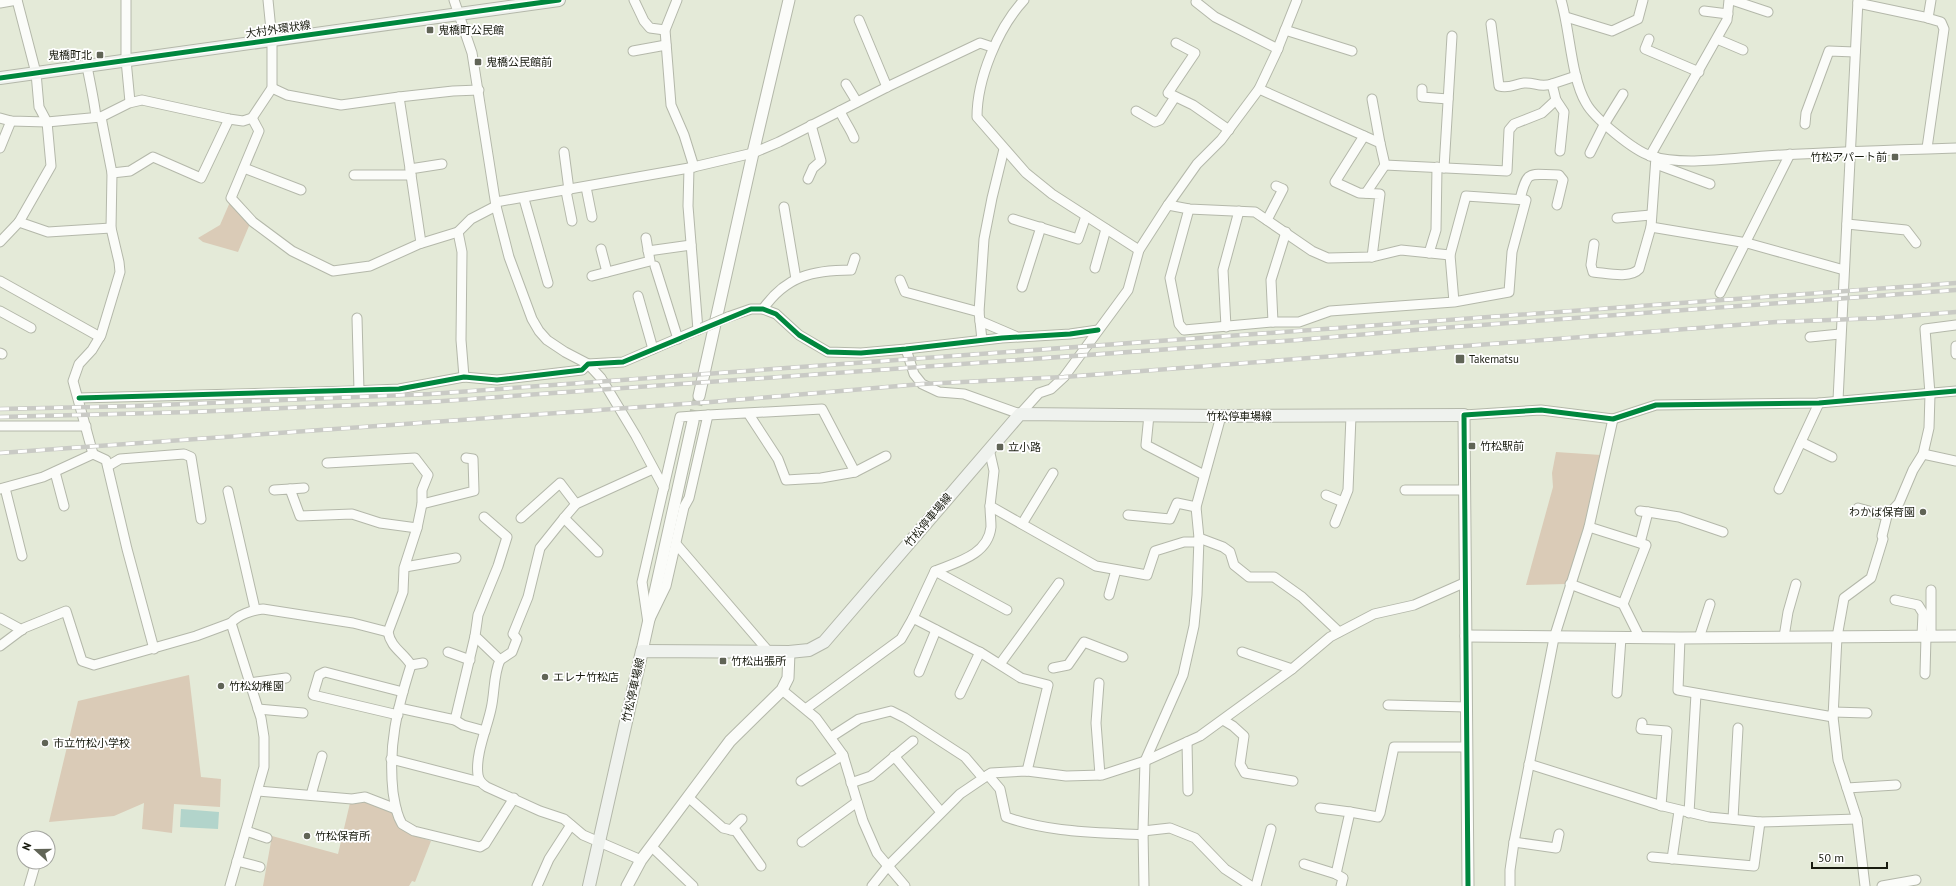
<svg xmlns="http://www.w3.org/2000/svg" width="1956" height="886" font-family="'PT Sans','Noto Sans JP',sans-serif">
<rect width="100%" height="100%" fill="#e4ead8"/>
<g fill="#dacbb7">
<polygon points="230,202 249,220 249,226 238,252 203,242 198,238 220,225"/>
<polygon points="1556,452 1601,455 1586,525 1566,584 1526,585 1553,487 1552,473"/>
<polygon points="189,675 201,777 221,779 220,807 174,804 172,833 142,829 144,803 114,816 49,822 78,701"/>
<polygon points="366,801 394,813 403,829 410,834 431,841 415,882 412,881 409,886 263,886 272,836 338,854 350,803"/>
</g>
<polygon fill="#b2d4cb" points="181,809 219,812 218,829 180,827"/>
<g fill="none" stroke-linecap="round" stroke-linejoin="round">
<polyline stroke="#bbc1b0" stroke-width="11" stroke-dasharray="11 5.5" stroke-linecap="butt" points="693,421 699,396"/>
<defs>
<g id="minor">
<polyline points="17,0 36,73 39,107 47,122 51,166 19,222"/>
<polyline points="126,0 126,60 130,102"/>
<polyline points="454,0 472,53 496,206 509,257 532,319 539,331 547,340 565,352 588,364 601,378 636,436 664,488"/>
<polyline points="634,0 644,21 650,28 665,30"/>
<polyline points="677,0 665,30 671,105 684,135 694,167"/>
<path d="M1024 0C998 28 977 79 977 117L1026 173 1052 194 1139 250"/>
<path d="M1561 0C1570 30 1571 78 1586 103 1594 118 1634 151 1651 156 1681 166 1733 158 1765 156 1829 152 1892 150 1956 148"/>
<polyline points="1732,0 1768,12"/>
<polyline points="1196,2 1215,17 1278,49"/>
<polyline points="0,3 17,0"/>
<polyline points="1858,3 1924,17 1941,22 1944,29 1927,148"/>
<polyline points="1704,11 1728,14"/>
<polyline points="1566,17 1612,31 1638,19 1643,0"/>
<polyline points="1928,18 1931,0"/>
<polyline points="859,20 887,87"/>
<path d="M1491 24 1499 86C1509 89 1515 84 1524 83 1535 82 1539 88 1552 84"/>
<polyline points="1285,30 1352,51"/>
<polyline points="1649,39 1645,49 1699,72"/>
<polyline points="1717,39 1743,50"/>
<polyline points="1176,43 1195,53 1168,93 1193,105 1229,130"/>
<polyline points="633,51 666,45"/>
<path d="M87 66C90 83 94 99 96 117"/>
<polyline points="846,84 857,102"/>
<polyline points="272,88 287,95 341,105 399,97 453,91 479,90"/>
<polyline points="1259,89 1380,143 1385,165 1507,171 1509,130 1514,124 1542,113 1556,100 1552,84 1576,76"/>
<polyline points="1422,89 1422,97 1448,99"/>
<polyline points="1372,99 1380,143"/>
<polyline points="1556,100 1564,112 1560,151"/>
<path d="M840 111C844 121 850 128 854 138"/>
<polyline points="1136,111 1155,122 1160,120 1175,97"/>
<polyline points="0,118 11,121 47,122 101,117 129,103 142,100 229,119 243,121 252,118 272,88 272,40 268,0"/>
<polyline points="252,118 259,131 231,198 253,222 292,251 333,271 370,266 419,244 458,232 471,219 496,206"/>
<polyline points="1805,124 1806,113 1829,51 1855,52"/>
<polyline points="1364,136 1335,182 1359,193 1380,194 1372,257"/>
<polyline points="0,148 11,121"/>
<polyline points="564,152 569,190"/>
<polyline points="1590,153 1605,123 1623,94"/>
<polyline points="1650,156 1727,20 1729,0"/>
<polyline points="1656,164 1710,184"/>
<polyline points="244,168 301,190"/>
<polyline points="689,168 688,206 698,330"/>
<polyline points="1444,168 1452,36"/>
<polyline points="410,169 442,164"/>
<polyline points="112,173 130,171 153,157 201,178 229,119"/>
<polyline points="354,175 411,175 399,97"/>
<polyline points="411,175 421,243"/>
<polyline points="808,179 813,168 821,161 811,125"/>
<polyline points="586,187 592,217"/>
<polyline points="566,191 572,221"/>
<polyline points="1366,193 1385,165"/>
<polyline points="524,199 548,283"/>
<path d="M1520 199C1528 168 1529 175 1559 175L1563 180 1557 205"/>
<polyline points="496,202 689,168 753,153 779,142 887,87 980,43 992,47"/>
<polyline points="1168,205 1189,209 1255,212 1312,251 1328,258 1372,257 1401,250 1450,255"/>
<polyline points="784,207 796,279"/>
<polyline points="1189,209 1170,278 1179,324 1184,330 1273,322 1299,322 1330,311 1454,302 1509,292 1512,252 1526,200 1466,196 1450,255 1454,302"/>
<polyline points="1617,218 1651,215"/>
<polyline points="1013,219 1078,239 1086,216"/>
<polyline points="1267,220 1283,189 1276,186"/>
<polyline points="1847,224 1906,230 1916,243"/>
<polyline points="1651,227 1747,243 1844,270"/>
<polyline points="458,232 462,252 461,340 464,377"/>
<polyline points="0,242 19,222 48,232 111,228"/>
<path d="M1594 244 1591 265 1593 272C1606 273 1630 279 1639 269L1651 227 1656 157"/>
<polyline points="601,249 607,272"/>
<polyline points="648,251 691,245"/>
<polyline points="1429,253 1436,230 1437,167"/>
<polyline points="655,266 678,339"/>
<polyline points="1095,268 1106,229"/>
<polyline points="592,276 650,261 646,238"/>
<polyline points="900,280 905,292 979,312 982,340"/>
<polyline points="0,281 100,337"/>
<polyline points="1022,287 1041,227"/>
<polyline points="1720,293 1790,154"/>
<polyline points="638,296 653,349"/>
<path d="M763 309C786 276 813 270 851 270L855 258"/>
<polyline points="0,311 31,328"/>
<polyline points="979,312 984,239 992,198 1004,149"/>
<polyline points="728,317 751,309 763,309 776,314 799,335 828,352 861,353 906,349 1002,338 1070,334 1098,330"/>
<polyline points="357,318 359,391"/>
<polyline points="980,321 1015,336"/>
<polyline points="1273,322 1271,280 1286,232"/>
<polyline points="1226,327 1223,270 1239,211"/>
<polyline points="1810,337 1840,334"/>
<polyline points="1956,346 1956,354"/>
<polyline points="906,349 914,374 922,384 939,392 964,394 1020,414 1039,393 1051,389 1064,377 1128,290 1139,250 1168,205 1197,164 1221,140 1259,89 1276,53 1297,0"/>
<polyline points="0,353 2,354"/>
<polyline points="79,398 353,391 399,389 464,377 497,380 582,370 588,364 623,362 702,328"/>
<polyline points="1838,400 1858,0"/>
<polygon points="708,415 689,498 684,507 666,586 648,623 642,582 680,417"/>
<polyline points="708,415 822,409 855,472 821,478 786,480 778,459 748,413"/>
<polyline points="1149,415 1146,445 1204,475"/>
<polyline points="1464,415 1541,410 1613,419 1656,405 1819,403 1956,391"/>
<polyline points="0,426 86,426"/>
<polyline points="1801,442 1832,457"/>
<polyline points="989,449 994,471 990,506 1096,566 1147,575 1155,551 1184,542 1199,542"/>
<polyline points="93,454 73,381 79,364 92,350 101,335 120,272 119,262 111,228 112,173 101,117"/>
<polyline points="93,454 106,460 127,549 154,649"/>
<polyline points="1923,454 1956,461"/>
<polyline points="108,466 120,459 184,454 191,457 201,519"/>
<polyline points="55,472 64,506"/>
<polyline points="855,472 886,456"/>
<polyline points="5,488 22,556"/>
<polyline points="0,489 43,477 93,454"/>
<polyline points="290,489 304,488"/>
<polyline points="1779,489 1819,403"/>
<polyline points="274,490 290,489 300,516 352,514 380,523 417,528"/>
<polyline points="1405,490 1465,490"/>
<polyline points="228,491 255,609"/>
<polyline points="1326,495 1343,502"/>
<polyline points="422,504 474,491 473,459 466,458"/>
<path d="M990 506C990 513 991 520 991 527 988 555 957 562 935 571L913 618 983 654 1021 678 1048 685 1027 771"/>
<polyline points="1858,508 1887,516 1899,503 1913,470 1923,454 1929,428 1930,394 1925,329 1956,325"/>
<polyline points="1648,512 1679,517 1723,532"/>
<polyline points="1128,515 1170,519 1177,503 1196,507"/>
<path d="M484 517 507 537 498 566 478 615 475 636 500 660C493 676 495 692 491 709 487 728 475 755 478 775 479 781 482 784 487 787L540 811 564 819 583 835 641 860"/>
<polyline points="521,518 560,483 576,504"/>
<polyline points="564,518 598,552"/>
<polyline points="1335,523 1348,490 1351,416"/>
<polyline points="1022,524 1053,473"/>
<polyline points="1589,527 1646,545 1623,604"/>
<polyline points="1882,536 1887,516"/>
<polyline points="1199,538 1223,547 1230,552 1234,565 1249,577 1274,577 1302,597 1339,632"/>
<polyline points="1640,543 1648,512 1640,511"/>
<polyline points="677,545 769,652"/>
<polyline points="405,567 456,558"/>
<polyline points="935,571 1007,610"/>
<polyline points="1570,584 1623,604 1640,638"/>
<polyline points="1109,595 1116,570"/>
<polyline points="1895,600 1918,605 1923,613 1922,636"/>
<polyline points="0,618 22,630"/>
<path d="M388 632C391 648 403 652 411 665 397 709 388 746 393 792 395 804 396 814 402 824L414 831 480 847 485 844 514 798"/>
<polyline points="1931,636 1931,590"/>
<polyline points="1784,637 1788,612 1796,584"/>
<polyline points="1680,638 1678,690 1833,717"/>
<polyline points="1699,638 1710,604"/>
<path d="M0 646 24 628 66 611 82 661 94 665 196 636 231 623C238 615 252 610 263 609L353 623 388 632 403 592 404 568 417 528 422 504V490L428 475 415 458 327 463"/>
<polyline points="448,652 470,660"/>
<polyline points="1242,652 1292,669"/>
<polyline points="500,660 512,652 517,639 513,634 528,597 540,548 564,518 576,504 653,469"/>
<polyline points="1000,664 1059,583"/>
<polyline points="411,665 423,663"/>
<polyline points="1053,668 1068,665 1084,642 1123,657"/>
<polyline points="919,672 936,630"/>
<polyline points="1925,674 1926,636"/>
<polyline points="249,683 286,678"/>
<polyline points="1099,683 1096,723 1100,775"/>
<polyline points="782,690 816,718 843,755 863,821 877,853 905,886"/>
<polyline points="1617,693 1621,638"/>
<polyline points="960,694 980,652"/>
<polyline points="1388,705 1467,707"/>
<polyline points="399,708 455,720 475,636"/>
<polyline points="807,708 901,639 913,618"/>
<polyline points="258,709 303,713"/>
<polyline points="1833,712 1867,713"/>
<polyline points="398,715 313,695 319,675 325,672 403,692"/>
<polyline points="455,720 463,725 485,731"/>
<polyline points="1223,720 1233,726 1244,736 1240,764 1245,773 1293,781"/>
<polyline points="1642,723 1641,729 1667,731 1661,806"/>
<polyline points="831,737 859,719 891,711 905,718 965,757 983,778"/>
<polyline points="1187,742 1188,791"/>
<polyline points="894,756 941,812"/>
<polyline points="391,759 480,782"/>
<polyline points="1529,764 1659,805 1709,817 1760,822 1857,819"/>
<path d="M988 775 1000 789 1006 817C1051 833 1096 832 1143 835"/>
<polyline points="801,781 843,755"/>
<polyline points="851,783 871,776 913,741"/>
<polyline points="1847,788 1896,785"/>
<polyline points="258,791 352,799 365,797 396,809"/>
<polyline points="311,795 322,756"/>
<polyline points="688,797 723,828 736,831 761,866"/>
<polyline points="1320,808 1350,812 1336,874 1343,878 1341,886"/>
<polyline points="1350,812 1378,817 1380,813 1394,747 1467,747"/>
<polyline points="1689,813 1696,694"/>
<polyline points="1733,819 1738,728"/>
<polyline points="731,830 742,819"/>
<polyline points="246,831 267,838"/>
<polyline points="1143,831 1170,828 1195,838 1225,869 1251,886"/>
<polyline points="802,842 857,802"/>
<polyline points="1514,842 1556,848 1559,834"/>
<polyline points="651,846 693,886"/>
<polyline points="1652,857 1754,866 1760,822"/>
<polyline points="1672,859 1679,811"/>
<polyline points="237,861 260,867"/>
<polyline points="1304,864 1336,874"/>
<polyline points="29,886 36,862"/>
<polyline points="230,886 264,767 264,737 261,718 231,623"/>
<polyline points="537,886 549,859 571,825"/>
<polyline points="872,886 888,866 960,794 991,773 1027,771 1066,776 1102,775 1145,761 1200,736 1292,669 1330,637 1374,614 1414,605 1466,582"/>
<polyline points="1144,886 1143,831 1145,761 1183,675 1194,626 1197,595 1199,538 1196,507 1221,416"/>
<polyline points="1256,886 1271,829"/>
<polyline points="1510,886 1510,870 1514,842 1554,638 1589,527 1613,419"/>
<polyline points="1865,886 1857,819 1838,760 1833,717 1837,637 1844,598 1871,578 1883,539"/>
<polyline points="1882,886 1916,880"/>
</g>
<g id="tertiary">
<polyline points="699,396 753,153 789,0"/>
<polyline points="1464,415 1468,886"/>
<polyline points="1466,636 1680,638 1956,636"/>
<polyline points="642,651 693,421"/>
<polyline points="627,886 641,860 730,741 782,690 788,678 789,652"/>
</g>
<g id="secondary">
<polyline points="0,78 559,0"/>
<polyline points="589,886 642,651 789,652 809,650 824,642 1020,414 1221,416 1464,415"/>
</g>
</defs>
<use href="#minor" stroke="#b4b8aa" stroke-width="11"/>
<use href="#tertiary" stroke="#b4b8aa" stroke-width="13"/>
<use href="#secondary" stroke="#b4b8aa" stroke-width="14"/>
<use href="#minor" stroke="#fbfcf9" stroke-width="9"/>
<use href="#tertiary" stroke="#fbfcf9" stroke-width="11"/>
<use href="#secondary" stroke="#eff2ee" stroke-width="12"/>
<defs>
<g id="rail">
<polyline points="0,409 135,406 430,394 1956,283"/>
<polyline points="0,417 191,412 429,402 1298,340 1427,329 1956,290"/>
<polyline points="0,453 711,402 922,384 1064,377 1776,322 1880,318 1956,312"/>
</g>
</defs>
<use href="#rail" stroke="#c9cac5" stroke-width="4.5"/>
<use href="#rail" stroke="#fff" stroke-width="3" stroke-dasharray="9" stroke-linecap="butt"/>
<defs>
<polyline id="minor-bridge" points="702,328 728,317"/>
</defs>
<use href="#minor-bridge" stroke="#b4b8aa" stroke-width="11" stroke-linecap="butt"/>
<use href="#minor-bridge" stroke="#fbfcf9" stroke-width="9"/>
<defs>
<g id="cycleway">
<polyline points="0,78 559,0"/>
<polyline points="79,398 399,389 464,377 497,380 582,370 588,364 623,362 751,309 763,309 776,314 799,335 828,352 861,353 906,349 1002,338 1070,334 1098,330"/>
<polyline points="1468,886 1464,415 1541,410 1613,419 1656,405 1819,403 1956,391"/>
</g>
</defs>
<use href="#cycleway" stroke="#fff" stroke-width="8"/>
<use href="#cycleway" stroke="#00873e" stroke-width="5"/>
</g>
<g fill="#606456" stroke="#fff" stroke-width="1.5">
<rect x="426" y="26" width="8" height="8" rx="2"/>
<rect x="96" y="51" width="8" height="8" rx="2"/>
<rect x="474" y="58" width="8" height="8" rx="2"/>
<rect x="1891" y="153" width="8" height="8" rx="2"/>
<rect x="1455" y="354" width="10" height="10" rx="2"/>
<rect x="1468" y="442" width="8" height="8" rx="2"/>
<rect x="996" y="443" width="8" height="8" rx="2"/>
<circle cx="1923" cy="512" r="4"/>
<rect x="719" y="657" width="8" height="8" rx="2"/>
<circle cx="545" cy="677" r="4"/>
<circle cx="221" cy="686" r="4"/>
<circle cx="45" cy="743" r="4"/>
<circle cx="307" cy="836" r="4"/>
</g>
<g text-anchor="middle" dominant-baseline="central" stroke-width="3.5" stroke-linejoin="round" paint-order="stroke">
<g font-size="11" fill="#191c10" stroke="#fff">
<text transform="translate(278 29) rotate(-8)">大村外環状線</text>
<text x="1239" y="416">竹松停車場線</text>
<text transform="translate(928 520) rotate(-50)">竹松停車場線</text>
<text transform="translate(633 690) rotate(-77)">竹松停車場線</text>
</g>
<g font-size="11" fill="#191c10" stroke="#fff" text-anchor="start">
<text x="438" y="30">鬼橋町公民館</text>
<text x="92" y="55" text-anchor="end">鬼橋町北</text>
<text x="486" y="62">鬼橋公民館前</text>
<text x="1887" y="157" text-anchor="end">竹松アパート前</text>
<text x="1469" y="359">Takematsu</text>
<text x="1480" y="446">竹松駅前</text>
<text x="1008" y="447">立小路</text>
<text x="1915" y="512" text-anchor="end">わかば保育園</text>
<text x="731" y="661">竹松出張所</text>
<text x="553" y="677">エレナ竹松店</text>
<text x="229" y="686">竹松幼稚園</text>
<text x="53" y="743">市立竹松小学校</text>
<text x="315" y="836">竹松保育所</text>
</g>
</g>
<g transform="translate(36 850) rotate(291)"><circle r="19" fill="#ffffff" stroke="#a3a49f"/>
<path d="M0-3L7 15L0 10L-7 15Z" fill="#606456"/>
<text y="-6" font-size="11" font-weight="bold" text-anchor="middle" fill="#191c10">N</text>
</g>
<path d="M1812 862v6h75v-6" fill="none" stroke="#191c10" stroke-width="2"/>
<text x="1818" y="862" font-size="12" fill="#191c10" stroke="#ffffff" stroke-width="3" paint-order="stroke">50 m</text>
</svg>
